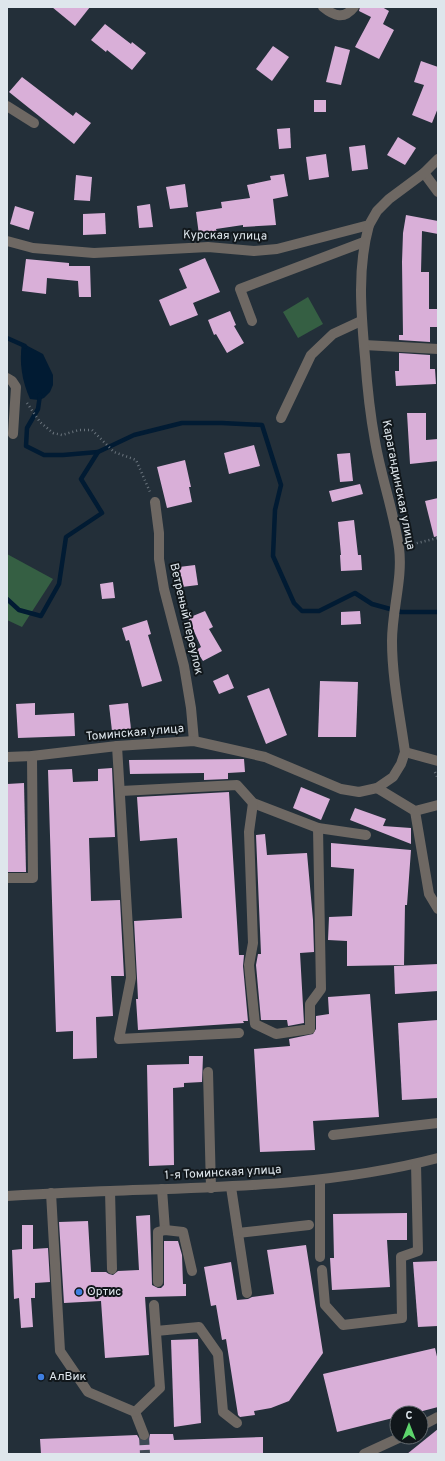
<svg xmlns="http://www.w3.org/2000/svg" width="445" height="1461" font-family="Overpass,sans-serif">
<rect width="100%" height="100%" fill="#232f39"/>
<g fill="#355f43">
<polygon points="308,297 323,324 298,338 283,312"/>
<polygon points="7,554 53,579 22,627 7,620"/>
</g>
<path fill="#011b33" d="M22 343 43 354 53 375V385L50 392 44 398 39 400 30 399C22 381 19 363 22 343Z"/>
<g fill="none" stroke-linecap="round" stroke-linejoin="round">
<g stroke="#011b33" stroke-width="4.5">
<polyline points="7,338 25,346"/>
<polyline points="40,395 38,409 27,428 26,446 44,455 63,455 98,452"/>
<polyline points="7,599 19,610 41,616 59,584 66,537 102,513 81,479 98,452 134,435 182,423 222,423 262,425 281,485 275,510 273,556 294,603 302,611 319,611 355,593 372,604 401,612 438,612"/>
</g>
</g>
<g fill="#d9afd8">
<polygon points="52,7 90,7 75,26"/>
<polygon points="360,7 382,7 389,11 383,24 394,30 379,59 355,47 371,17 359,11"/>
<polygon points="105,24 131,44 132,42 146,53 132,70 107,50 106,52 91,40"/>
<polygon points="273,46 289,57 272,81 256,69"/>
<polygon points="335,46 350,50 341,85 326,82"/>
<polygon points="421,61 438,67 438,108 432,123 412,115 424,85 414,82"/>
<polygon points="22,77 73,116 76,112 91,123 74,144 9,92"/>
<rect x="314" y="100" width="12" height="12"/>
<polygon points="290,128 291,148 279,149 277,129"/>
<polygon points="398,137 416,148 405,165 387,155"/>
<polygon points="365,145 368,169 352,171 349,147"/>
<polygon points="326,154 329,177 309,180 306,157"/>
<polygon points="284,174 288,196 273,199 276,225 243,227 243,225 216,229 217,233 199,235 196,212 222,208 221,202 250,198 247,185 271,180 270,176"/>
<polygon points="76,175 92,177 90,201 74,200"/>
<polygon points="185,184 188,207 170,209 166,187"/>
<polygon points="150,204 153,227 139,228 137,206"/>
<polygon points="15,206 34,212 29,230 10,224"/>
<polygon points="105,213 106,234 83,235 83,214"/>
<polygon points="406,215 438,221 438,234 422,231 421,272 429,272 429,309 437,309 437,327 430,327 430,342 399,340 399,335 403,335 402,262 403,233"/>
<polygon points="205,258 220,292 193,303 198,315 170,326 159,300 187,288 179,269"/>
<polygon points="26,259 69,263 69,266 90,266 91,297 79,297 78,281 47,278 46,294 22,291"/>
<polygon points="230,311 236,325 234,326 244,343 227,353 216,334 214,335 208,320"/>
<polygon points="399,353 430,355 430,369 435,369 436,384 396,386 395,371 399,371"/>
<polygon points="407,413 426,413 426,440 438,439 438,461 410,464"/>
<polygon points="254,445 260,466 229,474 224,453"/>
<polygon points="350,453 353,481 340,482 337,454"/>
<polygon points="185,460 191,487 189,487 192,502 167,508 157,467"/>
<polygon points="360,484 363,494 332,502 329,491"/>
<polygon points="438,498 438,536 434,537 425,501"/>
<polygon points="354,520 358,555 361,555 362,570 341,571 340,555 341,555 338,522"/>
<polygon points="195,565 198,585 174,588 171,568"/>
<polygon points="113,582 115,598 102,599 100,584"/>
<polygon points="205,611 213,627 209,629 222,651 203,661 196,650 201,647 188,618"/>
<polygon points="360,611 361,624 341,625 341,612"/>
<polygon points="147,620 151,634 148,635 162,681 142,687 129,640 126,641 122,628"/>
<polygon points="228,674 234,688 219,694 213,681"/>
<polygon points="320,681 358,682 356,737 318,737"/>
<polygon points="269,688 287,735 266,744 247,696"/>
<polygon points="35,703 35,715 74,713 75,736 18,738 16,704"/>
<polygon points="128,703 131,729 112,731 109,705"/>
<polygon points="244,759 245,772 228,773 228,779 204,780 204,773 130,774 129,760"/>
<polygon points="112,768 115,837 89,838 91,901 120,900 124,976 111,976 113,1016 96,1017 97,1058 73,1059 73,1031 56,1032 48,770 72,769 73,782 98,781 98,769"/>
<polygon points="24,783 26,872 7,872 7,784"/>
<polygon points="301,787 330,799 321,820 293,808"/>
<polygon points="229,792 239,955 244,955 243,966 248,1021 243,1021 244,1023 138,1030 136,999 138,999 137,978 134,921 182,918 177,838 140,841 137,797"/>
<polygon points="355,808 386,819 383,826 411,828 411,844 350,820"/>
<polygon points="265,834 267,855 307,853 313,920 314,952 300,953 304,1023 288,1026 287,1020 261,1020 256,965 258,954 261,954 256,835"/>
<polygon points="331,843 411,850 407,905 405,905 404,965 347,966 347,941 328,940 329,917 352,916 354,869 331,867"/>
<polygon points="438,964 438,991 395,994 394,966"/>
<polygon points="370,994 379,1117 313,1121 315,1150 260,1152 254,1049 290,1046 289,1039 313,1034 316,1029 316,1016 329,1014 328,997"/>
<polygon points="438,1020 438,1098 402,1100 398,1023"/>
<polygon points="189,1056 203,1056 202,1082 184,1083 184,1087 173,1088 174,1165 149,1166 147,1065 189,1064"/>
<polygon points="407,1213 407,1240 387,1240 390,1287 332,1290 330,1258 334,1258 333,1214"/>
<polygon points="150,1215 152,1285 158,1288 161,1288 164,1285 164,1241 178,1241 182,1255 183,1284 186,1284 186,1296 145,1297 149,1355 105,1358 101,1301 64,1303 59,1222 88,1221 91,1272 106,1272 109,1274 113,1275 118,1271 139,1270 136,1216"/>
<polygon points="22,1225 33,1225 33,1249 48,1248 50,1282 35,1283 35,1298 31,1298 33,1327 21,1328 19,1298 14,1299 12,1250 22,1249"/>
<polygon points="306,1245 323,1353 289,1401 271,1408 254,1411 255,1415 240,1417 238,1415 226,1339 222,1340 216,1305 211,1306 204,1267 231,1262 237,1300 248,1299 252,1297 274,1294 267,1250"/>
<polygon points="438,1261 438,1326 418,1327 413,1262"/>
<polygon points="198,1339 201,1423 174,1427 171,1340"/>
<polygon points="435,1348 438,1361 438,1407 415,1413 397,1413 397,1417 337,1432 323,1374"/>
<polygon points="438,1429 438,1454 407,1454"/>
<polygon points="150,1434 173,1434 174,1440 263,1437 263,1454 41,1454 40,1439 137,1435 140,1440 143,1441 149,1439"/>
</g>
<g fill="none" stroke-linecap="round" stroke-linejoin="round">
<polyline stroke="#3f4a54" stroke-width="10" stroke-dasharray="10 5" stroke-linecap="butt" points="144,1435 145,1454"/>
<g stroke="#6a747d" stroke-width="2.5" stroke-dasharray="1 3" stroke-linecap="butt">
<polyline points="27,403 40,422 53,433 62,435 79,430 92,430 114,452 136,460 150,492"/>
<polyline points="409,545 438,538"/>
<polyline points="435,772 438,779"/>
</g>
<g stroke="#6e6863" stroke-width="10">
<path d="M323 7C334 16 344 20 354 7"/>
<polyline points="7,106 34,123"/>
<polyline points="424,173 438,192"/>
<polyline points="7,241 33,248 94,253 208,247 254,251 277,249 369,225 377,211 389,199 424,173 438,159"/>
<polyline points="252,321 240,289 364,242"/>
<polyline points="364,345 438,349"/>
<polyline points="7,378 12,381 16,387 13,434"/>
<polyline points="281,418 311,355 333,334 361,321"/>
<polyline points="155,502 159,533 159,559 164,589 184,666 191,708 194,741"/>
<polyline points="117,746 131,978 119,1039 239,1033"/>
<polyline points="405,752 438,761"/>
<path d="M7 757 32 756 117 746 194 741 265 757 341 789 359 792 377 788 393 777 401 764 405 752C400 716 392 678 392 641 392 610 403 578 399 548 394 512 381 477 375 441 370 414 367 385 365 357 361 312 357 269 369 225"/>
<polyline points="377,788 415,811 438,805"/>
<polyline points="121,791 237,785 253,803 318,828 366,835"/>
<polyline points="253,803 249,832 253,943 249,965 255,1024 276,1034 310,1029 310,1004 321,989 318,828"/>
<polyline points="415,811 429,894 438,909"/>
<polyline points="7,878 33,878 32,756"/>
<polyline points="208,1072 211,1188"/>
<polyline points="333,1135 438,1123"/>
<polyline points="320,1180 320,1257"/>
<polyline points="231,1187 247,1293"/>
<polyline points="162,1189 165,1230"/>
<polyline points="110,1191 112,1269"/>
<polyline points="51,1193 60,1351 88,1392 135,1412 144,1435"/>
<path d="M7 1196C41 1194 76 1192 110 1191 220 1187 331 1186 438 1158"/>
<polyline points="238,1233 309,1225"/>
<polyline points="322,1270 325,1305 343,1325 402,1318 401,1257 418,1251 416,1164"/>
<polyline points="158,1282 158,1232 165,1230 183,1232 192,1271"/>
<polyline points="156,1331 199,1327 218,1354 223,1412 237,1423"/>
<polyline points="135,1412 160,1388 154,1305"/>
<polyline points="421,1426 438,1417"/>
<polyline points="364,1454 401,1437"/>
</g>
</g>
<g fill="#3f7fe0" stroke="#11171b" stroke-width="1.5">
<circle cx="79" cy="1292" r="4"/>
<circle cx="41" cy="1377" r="4"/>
</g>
<g text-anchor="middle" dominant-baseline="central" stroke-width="4" stroke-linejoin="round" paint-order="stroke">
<g font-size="12" fill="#dee6ec" stroke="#11171b">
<text transform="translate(225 236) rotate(1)">Курская улица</text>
<text transform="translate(398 485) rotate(79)">Карагандинская улица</text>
<text transform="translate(186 619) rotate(77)">Ветреный переулок</text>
<text transform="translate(135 733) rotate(-5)">Томинская улица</text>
<text transform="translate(223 1173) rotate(-3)">1-я Томинская улица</text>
</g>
<g font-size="12" fill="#dee6ec" stroke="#11171b" text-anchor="start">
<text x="87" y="1292">Ортис</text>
<text x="49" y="1377">АлВик</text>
</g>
</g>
<rect width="445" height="1461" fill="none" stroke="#dee6ec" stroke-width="16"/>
<g transform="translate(409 1425)"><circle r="19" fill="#11171b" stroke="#636a6f"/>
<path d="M0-3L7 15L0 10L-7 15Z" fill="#5dd56c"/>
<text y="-6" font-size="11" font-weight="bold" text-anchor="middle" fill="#dee6ec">С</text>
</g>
</svg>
